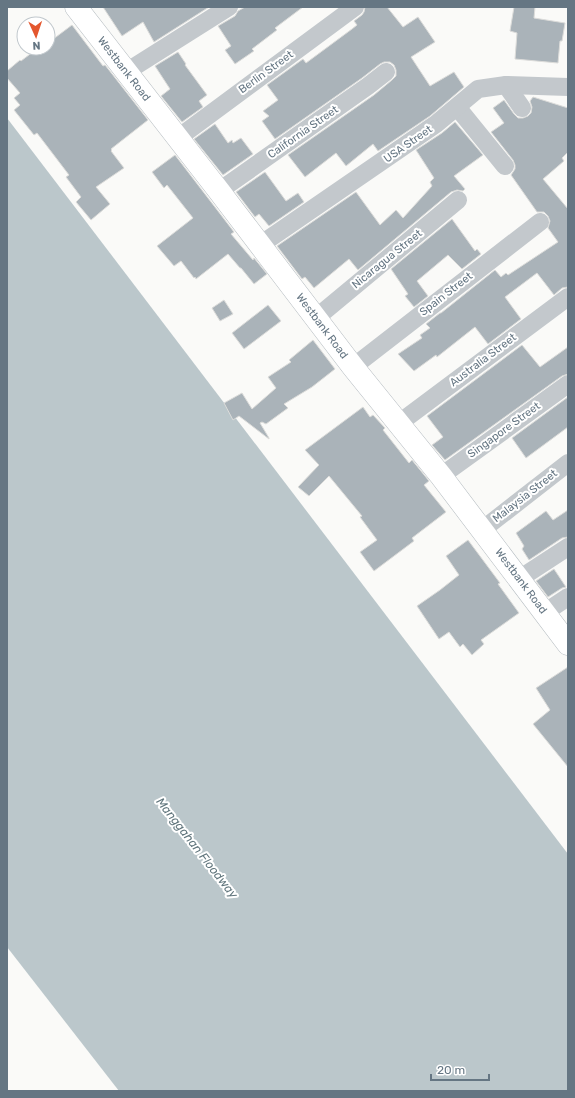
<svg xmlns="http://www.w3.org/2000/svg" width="575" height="1098" font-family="Rubik,sans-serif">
<rect width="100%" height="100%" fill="#fafaf8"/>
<polygon fill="#bbc7cb" points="7,118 568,854 568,1091 119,1091 7,947"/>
<g fill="#aab3b9" stroke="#dcdcda">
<polygon points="103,7 209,7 154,42 143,22 122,36"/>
<polygon points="245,7 303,7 275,28 277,30 252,49 254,51 235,64 225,50 231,46 218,26 235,16 238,11"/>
<polygon points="365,7 387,7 403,27 418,17 435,42 411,57 430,86 454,72 464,87 430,116 378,151 373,144 346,166 336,153 305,177 288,155 374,95 392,80 396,76 396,70 394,65 390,62 384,62 380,64 362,78 275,139 262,121 269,116 263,111 278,100 267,85 303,59 306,63 352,29 357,25 354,21 362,15 364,12"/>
<polygon points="514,7 535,7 534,18 565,23 562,41 560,41 558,63 515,59 517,33 510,31"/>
<polygon points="72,25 103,66 105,65 148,120 111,149 112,150 111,151 124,168 96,187 110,204 91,220 76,202 81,197 66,177 69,175 37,133 34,135 14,110 20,105 14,98 20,93 7,78 7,71 20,60 21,61 38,48 48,48 48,43"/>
<polygon points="178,52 186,64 185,65 207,95 199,101 203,107 182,122 161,96 170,89 155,66"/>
<polygon points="533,97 568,108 568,152 562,158 564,161 543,179 568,209 568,287 562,288 554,295 537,273 505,297 521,319 488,344 475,327 437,357 436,355 414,371 398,354 422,338 420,335 430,328 426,324 440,313 441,313 495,270 501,277 506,273 508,275 558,242 548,228 550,221 548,216 544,212 537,212 511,175 515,169 515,165 513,160 491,132 504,123 493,108 504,100 514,114 518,118 523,118 528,116 531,113 532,107 530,101"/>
<polygon points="455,122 483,155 454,176 465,189 463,191 457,190 451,192 358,270 349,259 314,288 305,277 302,279 277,246 356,192 380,225 396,210 403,218 432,186 430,182 434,178 416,150 442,133"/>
<polygon points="215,124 228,143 232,140 233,143 241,138 253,154 223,175 194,139"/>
<polygon points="175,155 234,232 231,234 253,260 254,258 267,274 254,284 241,268 240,268 228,254 196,279 195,277 194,278 181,261 174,266 157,246 193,218 167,185 164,188 152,172"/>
<polygon points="265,172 286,201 298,193 304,202 269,226 259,214 255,217 236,192"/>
<polygon points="452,219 475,251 477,249 481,254 462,269 448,255 417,281 428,296 414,307 405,296 408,294 391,269"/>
<polygon points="224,300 233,314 220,321 212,308"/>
<polygon points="268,305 281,321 244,349 232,333"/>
<polygon points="313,340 335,369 312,387 284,404 288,408 266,424 262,422 260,423 269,438 269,439 239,416 233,420 224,403 242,393 252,409 276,388 268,377 291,362 289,360"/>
<polygon points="522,345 540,367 568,347 568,374 562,376 445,460 432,445 443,437 427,416"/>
<polygon points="568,397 568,427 526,458 512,438"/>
<polygon points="363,407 370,417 373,415 385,428 383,430 409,463 412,460 429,481 424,485 446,512 412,538 414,541 374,571 360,552 377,540 360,517 362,516 329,476 309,496 298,487 319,465 305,450"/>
<polygon points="568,510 568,537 562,538 529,560 522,549 524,546 516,533 546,511 553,520"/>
<polygon points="468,540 500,583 498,584 519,613 481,640 484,644 472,655 463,644 460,647 449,632 439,639 417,606 440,590 459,575 446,556"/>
<polygon points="554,569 566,587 562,588 548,597 536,581"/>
<polygon points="568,667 568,767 533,724 550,710 536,688"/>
</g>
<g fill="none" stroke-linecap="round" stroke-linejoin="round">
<defs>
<polyline id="secondary" points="76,7 219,191 353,367 441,476 568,644"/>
</defs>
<use href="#secondary" stroke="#b3babf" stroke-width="23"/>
<g stroke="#c3c8cc" stroke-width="18">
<polyline points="126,72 229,7"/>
<polyline points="506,85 522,108"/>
<polyline points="457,107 505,166"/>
<polyline points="178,138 355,7"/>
<polyline points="219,191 368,86 386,72"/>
<polyline points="260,245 436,124 478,89 506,85 568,87"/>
<polyline points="316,318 458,200"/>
<polyline points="353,367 540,222"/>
<polyline points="398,424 568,297"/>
<polyline points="441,476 568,384"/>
<polyline points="482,530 568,463"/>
<polyline points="519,579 568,547"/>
<polyline points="544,613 568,597"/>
</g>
<use href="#secondary" stroke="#fff" stroke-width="22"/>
</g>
<g text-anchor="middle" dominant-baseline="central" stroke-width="4" stroke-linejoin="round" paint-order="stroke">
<g font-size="11" fill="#657683" stroke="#fff">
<text transform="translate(124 69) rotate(52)">Westbank Road</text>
<text transform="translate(266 72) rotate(-36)">Berlin Street</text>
<text transform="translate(303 132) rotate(-35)">California Street</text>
<text transform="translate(408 144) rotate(-35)">USA Street</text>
<text transform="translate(387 259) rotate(-39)">Nicaragua Street</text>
<text transform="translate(446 294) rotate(-38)">Spain Street</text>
<text transform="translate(322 326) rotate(53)">Westbank Road</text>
<text transform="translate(483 360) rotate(-37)">Australia Street</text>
<text transform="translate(504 430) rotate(-36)">Singapore Street</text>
<text transform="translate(525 496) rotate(-38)">Malaysia Street</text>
<text transform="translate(521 581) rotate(53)">Westbank Road</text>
</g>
<g font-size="12" font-style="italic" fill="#60757c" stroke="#fff">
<text transform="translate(197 848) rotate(52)">Manggahan Floodway</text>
</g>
</g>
<rect width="575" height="1098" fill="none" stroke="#657683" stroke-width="16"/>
<g transform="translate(36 36) rotate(177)"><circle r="19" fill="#ffffff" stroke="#c1c8cd"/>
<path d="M0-3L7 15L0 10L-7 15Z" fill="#e4572e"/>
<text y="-6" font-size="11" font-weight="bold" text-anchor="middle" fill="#657683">N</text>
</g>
<path d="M431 1074v6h58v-6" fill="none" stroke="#657683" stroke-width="2"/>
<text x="437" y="1074" font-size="12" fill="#657683" stroke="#ffffff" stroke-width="3" paint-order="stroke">20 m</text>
</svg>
